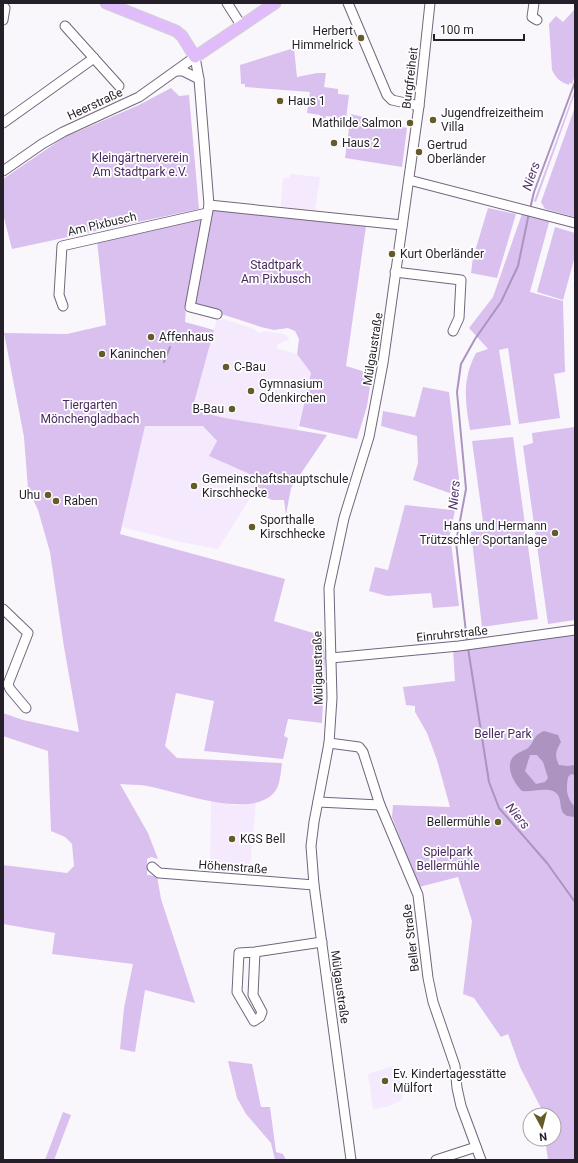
<svg xmlns="http://www.w3.org/2000/svg" width="578" height="1163" font-family="Roboto,sans-serif">
<rect width="100%" height="100%" fill="#faf7fc"/>
<g fill="#f4e9fd">
<polygon points="290,174 320,177 315,210 281,207 283,178 289,178"/>
<polygon points="224,319 254,329 259,333 265,331 284,334 290,339 277,345 278,349 297,354 311,373 297,430 225,418 192,410 216,323 217,320"/>
<polygon points="145,425 203,426 217,441 210,456 262,479 218,549 181,542 122,527"/>
<polygon points="211,801 234,805 256,803 249,876 210,873"/>
<polygon points="393,1066 394,1072 397,1071 403,1090 402,1100 386,1107 373,1109 368,1074"/>
</g>
<g fill="#d9c0ee">
<path d="M575 9V75L572 84 569 83V85C560 82 556 78 552 70L549 24 556 16 563 22Z"/>
<polygon points="294,48 297,77 317,73 326,73 324,87 338,89 338,94 349,95 346,119 326,116 325,122 320,121 320,115 307,113 310,92 245,87 245,84 241,84 240,65"/>
<polygon points="171,88 179,96 189,95 199,209 12,249 3,214 3,179 63,138 139,105"/>
<polygon points="574,92 575,93 536,202 534,201"/>
<polygon points="575,107 575,217 545,209 541,202"/>
<polygon points="351,114 407,128 402,167 345,158"/>
<path d="M208 207 366 226 346 366 372 374 367 406 357 439 299 426 311 373 297 354 299 339 295 331 288 328 274 330 261 327 209 310 186 308 185 322 214 330 192 410 225 418 327 435 291 488 286 515 284 500H272L254 492 261 479 209 456 217 441 203 426H145L120 534 285 579 274 621 323 636 325 657 322 723 288 719 284 736 288 738 283 759 204 751 214 701 176 693 165 746 177 758 282 763C281 771 280 784 276 790 255 822 177 791 147 786 138 784 129 785 120 784L148 833 158 859 151 857 147 859V875L157 876 161 899 195 1003 145 990 135 1052 120 1049 124 1008 133 964 52 954 55 933 3 924V865L67 873 74 866 72 844 65 837 51 831 48 751 3 736V713L23 720 79 732 64 647 50 552 38 510 28 489 24 437 4 333 67 334 106 325 97 241 201 218Z"/>
<polygon points="488,208 516,214 497,278 471,273 473,258"/>
<path d="M523 211 550 219 530 292 563 301 565 372 554 374 560 418 519 424 508 348 499 350 511 425 470 430C465 402 462 379 476 353L488 349 469 328 493 297Z"/>
<polygon points="555,227 575,233 575,256 563,300 537,292"/>
<polygon points="423,387 449,392 460,487 450,534 459,606 433,608 431,593 387,596 369,591 375,567 388,570 405,505 452,510 455,495 413,480 418,463 417,436 381,426 383,411 415,417"/>
<polygon points="575,427 575,620 548,624 523,446 533,443 532,433"/>
<polygon points="513,437 538,619 482,627 471,532 484,529 472,441"/>
<polygon points="575,633 575,1160 548,1160 545,1139 554,1139 554,1115 542,1115 542,1110 520,1067 508,1034 501,1037 474,998 463,994 472,921 458,877 419,887 392,817 393,805 450,807 437,760 427,733 415,712 415,706 406,705 403,687 455,681 453,649"/>
<polygon points="228,1061 252,1064 261,1107 270,1107 276,1152 283,1154 286,1160 275,1160 271,1143 246,1114 237,1098"/>
<polygon points="63,1112 71,1115 54,1160 45,1160"/>
</g>
<path fill="#ac93c0" fill-rule="evenodd" d="M544 731 558 735 561 742C556 751 554 755 559 765L568 766 575 765V775L571 774 568 777C566 790 566 797 575 807V817L567 816 563 813C560 808 561 802 559 797 554 784 532 793 522 791 514 783 504 766 514 756 518 752 524 751 528 748 536 740 531 737 544 731ZM530 755H537L543 762 548 778 545 782 536 784 525 771Z"/>
<g fill="none" stroke-linecap="round" stroke-linejoin="round">
<g stroke="#ac93c0" stroke-width="2">
<polyline points="530,209 534,192 575,82"/>
<polyline points="164,362 170,347"/>
<polyline points="467,642 456,542 466,489 457,392 461,364 475,339 501,302 518,266 529,213"/>
<polyline points="468,648 489,782 499,808 547,863 575,902"/>
</g>
<defs>
<g id="minor">
<polyline points="227,3 241,25"/>
<polyline points="348,3 387,95 392,100 419,106"/>
<polyline points="534,3 532,17 537,20"/>
<polyline points="3,20 5,8"/>
<polyline points="65,26 119,86"/>
<polyline points="176,71 183,71 199,79"/>
<polyline points="3,123 94,58"/>
<polyline points="3,171 42,144 63,132 139,97 195,57 199,79 209,205 190,307 217,314"/>
<polyline points="409,180 575,223"/>
<polyline points="209,205 402,225"/>
<polyline points="395,272 461,280 459,318 453,331"/>
<polyline points="63,306 59,295 62,246 207,213"/>
<polyline points="3,609 28,633 8,684 10,689 26,708"/>
<polyline points="331,658 459,646 575,630"/>
<polyline points="329,743 359,747 363,752 380,805 418,895 428,978 433,1002 455,1066 457,1088 461,1106 481,1160"/>
<polyline points="318,802 380,805"/>
<polyline points="152,867 159,873 314,885"/>
<polyline points="255,952 253,995 262,1012 260,1017 254,1021 237,992 239,953 255,952 322,942"/>
<polyline points="351,1160 314,885 311,846 314,822 329,743 332,698 329,588 344,518 369,437 383,363 419,106 430,3"/>
<polyline points="436,1160 476,1147"/>
</g>
<polyline id="major" points="106,3 176,31 182,36 195,57 275,3"/>
</defs>
<use href="#minor" stroke="#72667d" stroke-width="11"/>
<use href="#major" stroke="#d3d2d4" stroke-width="13"/>
<use href="#minor" stroke="#fff" stroke-width="9"/>
<use href="#major" stroke="#e0bcfb" stroke-width="11"/>
</g>
<g fill="#645b28" stroke="#fff" stroke-width="1.5">
<circle cx="361" cy="38" r="4"/>
<circle cx="280" cy="101" r="4"/>
<circle cx="433" cy="120" r="4"/>
<circle cx="410" cy="123" r="4"/>
<circle cx="334" cy="143" r="4"/>
<circle cx="419" cy="152" r="4"/>
<circle cx="392" cy="254" r="4"/>
<circle cx="151" cy="337" r="4"/>
<circle cx="102" cy="354" r="4"/>
<circle cx="226" cy="367" r="4"/>
<circle cx="251" cy="391" r="4"/>
<circle cx="232" cy="409" r="4"/>
<circle cx="194" cy="486" r="4"/>
<circle cx="48" cy="495" r="4"/>
<circle cx="56" cy="501" r="4"/>
<circle cx="252" cy="527" r="4"/>
<circle cx="555" cy="533" r="4"/>
<circle cx="498" cy="822" r="4"/>
<circle cx="232" cy="839" r="4"/>
<circle cx="385" cy="1081" r="4"/>
</g>
<g text-anchor="middle" dominant-baseline="central" stroke-width="3.5" stroke-linejoin="round" paint-order="stroke">
<g font-size="12" fill="#241f28" stroke="#fff" text-anchor="start">
<text x="353" y="31" text-anchor="end">Herbert<tspan x="353" dy="14">Himmelrick</tspan></text>
<text x="288" y="101">Haus 1</text>
<text x="441" y="113">Jugendfreizeitheim<tspan x="441" dy="14">Villa</tspan></text>
<text x="402" y="123" text-anchor="end">Mathilde Salmon</text>
<text x="342" y="143">Haus 2</text>
<text x="427" y="145">Gertrud<tspan x="427" dy="14">Oberländer</tspan></text>
<text x="400" y="254">Kurt Oberländer</text>
<text x="159" y="337">Affenhaus</text>
<text x="110" y="354">Kaninchen</text>
<text x="234" y="367">C-Bau</text>
<text x="259" y="384">Gymnasium<tspan x="259" dy="14">Odenkirchen</tspan></text>
<text x="224" y="409" text-anchor="end">B-Bau</text>
<text x="202" y="479">Gemeinschaftshauptschule<tspan x="202" dy="14">Kirschhecke</tspan></text>
<text x="40" y="495" text-anchor="end">Uhu</text>
<text x="64" y="501">Raben</text>
<text x="260" y="520">Sporthalle<tspan x="260" dy="14">Kirschhecke</tspan></text>
<text x="547" y="526" text-anchor="end">Hans und Hermann<tspan x="547" dy="14">Trützschler Sportanlage</tspan></text>
<text x="490" y="822" text-anchor="end">Bellermühle</text>
<text x="240" y="839">KGS Bell</text>
<text x="393" y="1074">Ev. Kindertagesstätte<tspan x="393" dy="14">Mülfort</tspan></text>
</g>
<g font-size="12" fill="#241f28" stroke="#fff">
<text transform="translate(410 78) rotate(-83)">Burgfreiheit</text>
<text transform="translate(95 104) rotate(-25)">Heerstraße</text>
<text transform="translate(102 224) rotate(-13)">Am Pixbusch</text>
<text transform="translate(373 349) rotate(-81)">Mülgaustraße</text>
<text transform="translate(452 634) rotate(-6)">Einruhrstraße</text>
<text transform="translate(318 668) rotate(-91)">Mülgaustraße</text>
<text transform="translate(233 867) rotate(4)">Höhenstraße</text>
<text transform="translate(411 938) rotate(-97)">Beller Straße</text>
<text transform="translate(340 987) rotate(82)">Mülgaustraße</text>
</g>
<g font-size="12" fill="#492860" stroke="#fff">
<text x="140" y="158">Kleingärtnerverein<tspan x="140" dy="14">Am Stadtpark e.V.</tspan></text>
<text x="276" y="265">Stadtpark<tspan x="276" dy="14">Am Pixbusch</tspan></text>
<text x="90" y="405">Tiergarten<tspan x="90" dy="14">Mönchengladbach</tspan></text>
<text x="503" y="734">Beller Park</text>
<text x="448" y="852">Spielpark<tspan x="448" dy="14">Bellermühle</tspan></text>
</g>
<g font-size="13" font-style="italic" fill="#55346d" stroke="#fff">
<text transform="translate(531 176) rotate(-71)">Niers</text>
<text transform="translate(454 495) rotate(-85)">Niers</text>
<text transform="translate(518 816) rotate(50)">Niers</text>
</g>
</g>
<rect width="578" height="1163" fill="none" stroke="#241f28" stroke-width="8"/>
<g transform="translate(542 1127) rotate(173)"><circle r="19" fill="#ffffff" stroke="#a7a5a9"/>
<path d="M0-3L7 15L0 10L-7 15Z" fill="#645b28"/>
<text y="-6" font-size="11" font-weight="bold" text-anchor="middle" fill="#241f28">N</text>
</g>
<path d="M434 34v6h90v-6" fill="none" stroke="#241f28" stroke-width="2"/>
<text x="440" y="34" font-size="12" fill="#241f28" stroke="#ffffff" stroke-width="3" paint-order="stroke">100 m</text>
</svg>
